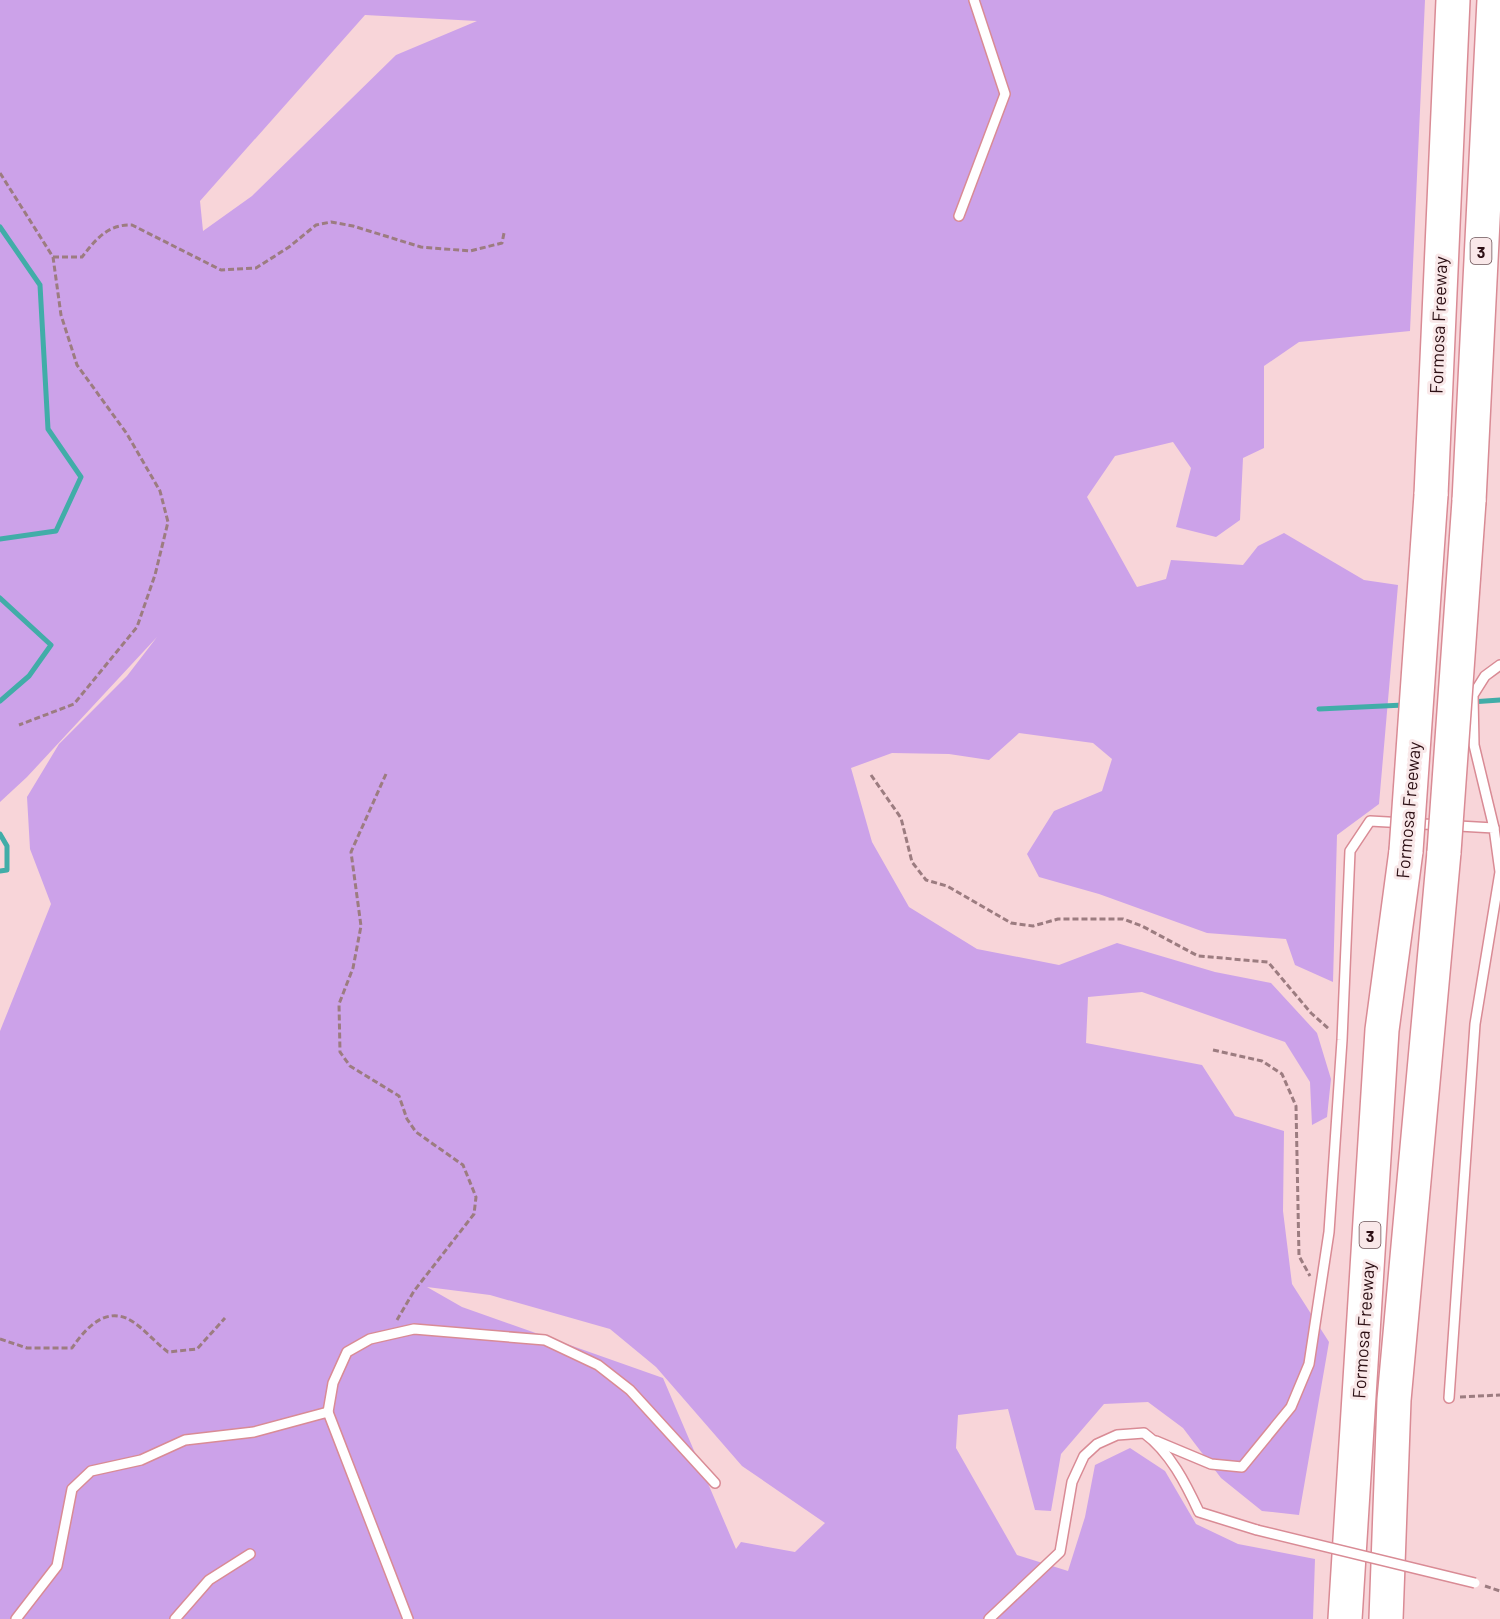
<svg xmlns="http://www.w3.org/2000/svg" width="1500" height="1619" font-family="Barlow,sans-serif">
<rect width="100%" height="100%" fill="#f8d5d9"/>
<path fill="#cca2e9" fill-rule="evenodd" d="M0 0H1425L1410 331 1299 342 1264 366V448L1243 458 1240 520 1216 537 1176 527 1191 468 1173 442 1115 456 1087 497 1137 587 1166 579 1171 560 1243 565 1258 546 1284 533 1364 580 1398 585 1379 804 1337 835 1333 982 1295 965 1286 939 1207 933 1099 894 1039 877 1027 854 1054 811 1102 791 1112 759 1093 743 1019 733 989 760 949 754 892 753 851 768 872 842 909 907 977 949 1059 965 1117 943 1215 972 1271 983 1317 1033 1331 1079 1327 1117 1312 1125 1310 1082 1285 1042 1142 992 1088 997 1086 1043 1202 1065 1235 1116 1284 1131 1283 1211 1292 1284 1329 1342 1299 1515 1262 1511 1221 1478 1183 1428 1148 1402 1104 1404 1061 1454 1051 1511 1035 1510 1008 1409 958 1415 956 1448 1017 1555 1068 1571 1085 1517 1095 1465 1130 1448 1165 1471 1196 1524 1238 1544 1315 1559 1313 1619H0V1031L51 904 30 849 27 797 59 744 127 676 157 637 27 777 0 802ZM365 15 477 21 396 55 252 196 203 231 200 201ZM427 1287 490 1295 610 1329 656 1367 742 1466 825 1523 795 1552 741 1542 736 1549 663 1378 462 1307Z"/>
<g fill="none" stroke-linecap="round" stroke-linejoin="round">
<g stroke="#41ada8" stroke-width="5">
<polyline points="0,227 40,285 48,429 81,477 56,531 0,539"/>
<polyline points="0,598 51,645 29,676 0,701"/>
<polyline points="1471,702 1500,700"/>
<polyline points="1319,709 1404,705"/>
<polyline points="0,834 7,846 7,870 0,871"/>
</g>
<defs>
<g id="lane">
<polyline points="959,216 1005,94 974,0"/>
<polyline points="1494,828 1474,745 1473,695 1485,676 1500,665"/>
<polyline points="328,1412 333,1383 347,1352 370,1339 414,1329 545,1340 598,1365 630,1390 715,1483"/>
<polyline points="1156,1441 1211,1464 1242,1467 1291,1407 1309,1364 1329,1232 1342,1040 1350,851 1370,821 1494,828 1500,872 1475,1024 1449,1398"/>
<polyline points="16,1619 57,1566 72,1489 91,1471 141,1460 185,1440 254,1432 328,1412 408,1619"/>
<polyline points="175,1619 209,1580 250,1554"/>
<path d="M989 1619 1060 1552 1072 1482 1084 1456 1097 1444 1117 1435 1144 1433C1170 1452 1186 1484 1199 1512L1257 1530"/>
</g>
<g id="highway">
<polyline points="1431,495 1453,0"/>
<polyline points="1469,501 1494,0"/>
<polyline points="1345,1619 1382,1030 1406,851"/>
<polyline points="1386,1619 1394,1400 1444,852"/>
</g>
</defs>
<use href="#lane" stroke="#d98b95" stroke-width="12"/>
<use href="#highway" stroke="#d98b95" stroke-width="36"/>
<g stroke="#9c7c80" stroke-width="3" stroke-dasharray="6 3" stroke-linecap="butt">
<polyline points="0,173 53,257 61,315 77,365 127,434 160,491 168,522 155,575 137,627 74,704 19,725"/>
<path d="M53 257H82C96 239 108 224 132 225L221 270 256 268 289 247 316 225 331 222 353 226 421 247 470 251 502 243 504 233"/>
<polyline points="386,774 351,852 361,926 353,968 339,1004 340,1052 350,1066 399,1096 407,1119 416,1132 463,1165 476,1197 474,1214 414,1291 397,1320"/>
<polyline points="871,775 901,818 912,862 926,880 947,886 1011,923 1033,926 1058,919 1123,919 1142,926 1198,956 1268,962 1311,1013 1329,1029"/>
<polyline points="1213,1050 1262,1061 1282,1074 1296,1106 1299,1256 1310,1276"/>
<path d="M0 1339 27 1348H72C87 1326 109 1303 136 1324 148 1333 157 1344 168 1352L197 1349 225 1318"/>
<polyline points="1460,1397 1500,1395"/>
<polyline points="1485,1586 1500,1591"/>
</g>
<use href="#lane" stroke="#fff" stroke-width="9"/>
<use href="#highway" stroke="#fff" stroke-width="33"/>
<defs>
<polyline id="lane-bridge" points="1257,1530 1475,1583"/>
<g id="highway-bridge">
<polyline points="1406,851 1431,495"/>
<polyline points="1444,852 1469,501"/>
</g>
</defs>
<use href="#lane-bridge" stroke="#d98b95" stroke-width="12" stroke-linecap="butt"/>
<use href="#highway-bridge" stroke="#d98b95" stroke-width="36" stroke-linecap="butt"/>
<use href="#lane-bridge" stroke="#fff" stroke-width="9"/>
<use href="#highway-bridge" stroke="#fff" stroke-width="33"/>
</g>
<g text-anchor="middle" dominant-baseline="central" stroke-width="6" stroke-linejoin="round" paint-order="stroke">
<g fill="#f9e8e9" stroke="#6a5054" stroke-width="1.5">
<rect x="1470.5" y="238" width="21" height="26" rx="4.5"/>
<rect x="1359.5" y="1222" width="21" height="26" rx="4.5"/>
</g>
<g font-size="16" font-weight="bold" fill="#2c0f14">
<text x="1481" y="251">3</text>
<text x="1370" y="1235">3</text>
</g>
<g font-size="18" fill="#2c0f14" stroke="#f9e8e9">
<text transform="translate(1438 325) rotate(-88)">Formosa Freeway</text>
<text transform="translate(1408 810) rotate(-85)">Formosa Freeway</text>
<text transform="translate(1363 1330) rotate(-86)">Formosa Freeway</text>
</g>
</g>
</svg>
